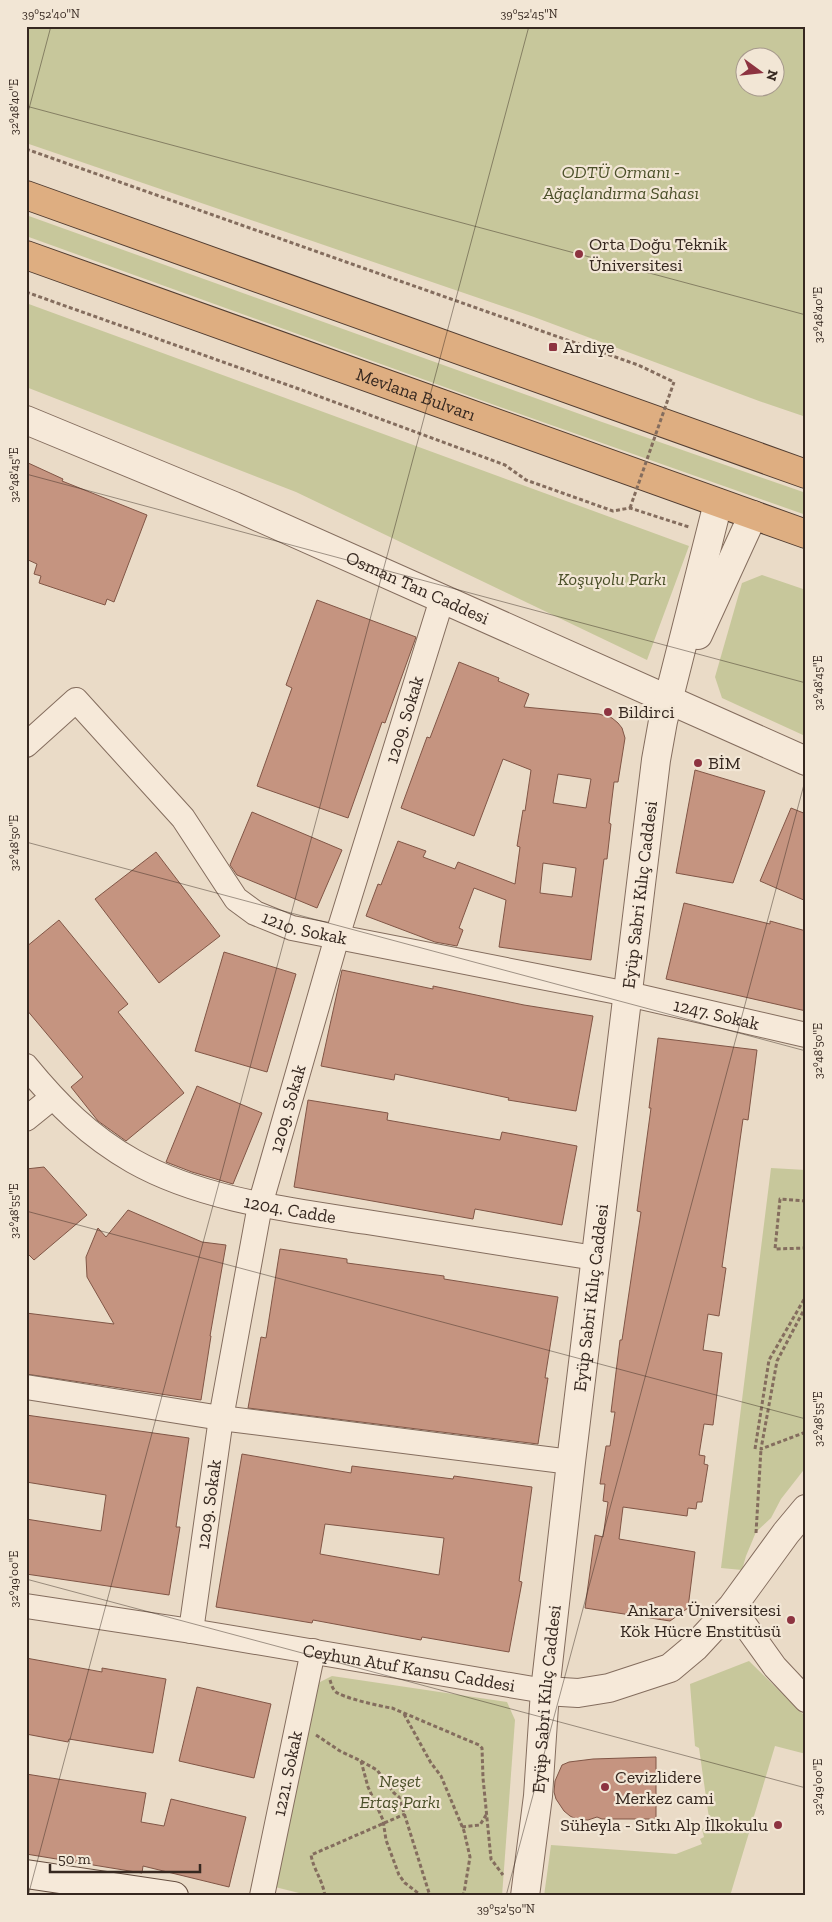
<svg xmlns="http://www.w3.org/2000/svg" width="832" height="1922" font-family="'Zilla Slab',serif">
<rect width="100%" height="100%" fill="#eadbc7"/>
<g fill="#c7c79b" fill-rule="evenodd">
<path d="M26 26H806V417L759 401 534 317 26 143ZM744 58H774V88H744Z"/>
<polygon points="26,215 602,422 806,493 806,515 500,407 26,236"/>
<polygon points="26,303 689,546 647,660 296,492 26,387"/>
<polygon points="762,575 806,590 806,726 803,735 722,698 715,677 742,583"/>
<polygon points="771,1168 806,1170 806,1467 781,1499 771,1518 756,1532 746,1556 742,1570 721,1568"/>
<polygon points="749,1661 806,1717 806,1754 775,1746 730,1896 544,1896 551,1845 676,1854 702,1844 700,1839 704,1837 702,1829 710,1825 699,1748 695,1746 690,1684"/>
<polygon points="332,1676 507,1702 515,1720 502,1896 311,1896 275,1887 316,1684"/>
</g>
<g fill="#c59480" stroke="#815646" fill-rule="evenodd">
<polygon points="26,462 63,479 62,481 147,515 114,602 107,599 105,605 39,583 41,576 34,574 37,564 26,559"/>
<polygon points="317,600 416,637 385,723 382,722 348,818 257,786 292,688 286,685"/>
<path d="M459 662 499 678 498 681 529 694 524 707 599 714 612 718 618 723 622 728 625 738 618 782H614L609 823 611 824 607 859H604L591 960 499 947 506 900 474 888 459 928 463 930 457 946 435 942 366 916 378 884 381 885 398 841 426 851 423 857 455 869 458 862 515 884 520 847 517 846 523 810 525 811 531 770 503 759 474 836 401 808 427 737 430 738ZM558 774 591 779 586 808 553 803ZM543 863 576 868 572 897 540 893Z"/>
<polygon points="695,770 765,791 733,883 676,873"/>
<polygon points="791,808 806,814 806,901 760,881"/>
<polygon points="252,812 342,850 317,908 237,875 230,865"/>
<polygon points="156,852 220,936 159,983 95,899"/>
<polygon points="684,903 770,924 770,921 806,931 806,1011 666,979"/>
<polygon points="59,920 128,1004 118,1012 184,1093 126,1141 98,1121 71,1087 83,1077 26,1009 26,947"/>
<polygon points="224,952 296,974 267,1072 195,1051"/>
<polygon points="342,970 433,989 433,986 524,1005 593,1016 576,1111 508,1100 509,1098 395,1074 394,1080 321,1066"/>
<polygon points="658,1038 757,1050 748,1120 743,1119 722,1267 726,1268 719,1316 708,1314 703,1350 722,1353 713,1425 704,1424 699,1455 705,1456 704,1464 708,1465 702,1502 697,1502 696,1509 688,1508 687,1516 623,1507 619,1539 695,1552 688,1608 670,1621 585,1608 595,1535 603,1537 608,1502 603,1501 605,1484 600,1484 606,1446 610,1446 615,1412 611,1412 620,1340 622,1340 641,1212 637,1211 651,1108 649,1108"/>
<polygon points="197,1086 262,1113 233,1184 192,1172 166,1162"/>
<polygon points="308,1100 388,1113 387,1120 500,1140 502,1132 577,1146 562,1225 475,1209 473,1219 294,1187"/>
<polygon points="44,1167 87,1215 34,1260 26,1252 26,1169"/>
<polygon points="128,1210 202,1242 226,1245 210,1336 211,1336 201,1400 26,1374 26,1313 114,1324 87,1277 86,1257 98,1228 106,1237"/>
<polygon points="280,1249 347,1259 347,1263 444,1276 444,1279 558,1297 545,1378 548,1378 538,1444 248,1408 261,1337 266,1338"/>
<polygon points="26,1415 189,1438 176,1527 180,1527 169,1595 26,1574 26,1519 101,1531 106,1495 26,1482"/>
<path d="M242 1454 351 1473 352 1466 453 1479 454 1476 532 1487 519 1581 522 1582 509 1652 422 1637 421 1640 313 1620 312 1623 216 1607ZM325 1524 444 1538 439 1575 320 1554Z"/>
<polygon points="26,1658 102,1672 102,1668 166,1679 153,1753 69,1739 68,1742 26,1734"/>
<polygon points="197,1687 271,1704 254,1778 179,1761"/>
<polygon points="656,1757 656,1819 602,1819 597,1817 588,1820 578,1820 570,1816 564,1811 556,1799 554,1792 555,1781 562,1765 569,1762 593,1759"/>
<polygon points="26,1774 146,1793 141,1822 164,1826 171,1799 246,1817 229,1887 143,1866 142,1873 26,1854"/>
</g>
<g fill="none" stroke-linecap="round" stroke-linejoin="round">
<defs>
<g id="minor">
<path id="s1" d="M26 745 76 700 183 818 236 899 255 913 292 928 628 994 806 1035"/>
<path id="s2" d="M26 1066C58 1105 89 1136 133 1161 202 1200 290 1210 367 1222 443 1234 519 1246 595 1258"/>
<polyline points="26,1119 52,1098"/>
<polyline points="26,1387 221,1418 571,1462"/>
<path id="s3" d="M26 1606 191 1631 545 1691"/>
<polyline points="732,1607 775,1667 806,1700"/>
<path id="s4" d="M191 1631 221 1418 260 1205 337 937 442 599"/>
<path id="s5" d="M262 1896 313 1651"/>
</g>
<g id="tertiary">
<path id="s6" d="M26 420 234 506 806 761"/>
<polyline points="698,635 753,515"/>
<polyline points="545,1691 578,1693 609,1688 670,1668 695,1647 732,1607 786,1533 806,1509"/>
<path id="s7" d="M525 1896 538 1796 545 1691 571 1462 656 760 663 721 718 503"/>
</g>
<polyline id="secondary" points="26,1874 174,1896"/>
<g id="trunk">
<polyline points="26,195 806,474"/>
<path id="s8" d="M26 255 806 534"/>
</g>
</defs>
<use href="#minor" stroke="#846d5e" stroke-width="26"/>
<use href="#tertiary" stroke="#846d5e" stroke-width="30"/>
<use href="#secondary" stroke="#664f41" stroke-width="30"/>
<use href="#trunk" stroke="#523d31" stroke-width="30"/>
<g stroke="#846d5e" stroke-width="3" stroke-dasharray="4 2.5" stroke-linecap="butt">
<polyline points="26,149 638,365 674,382"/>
<polyline points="26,292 299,389 505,465 526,480 613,511 630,508 689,527"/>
<polyline points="806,1201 780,1199 775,1249 806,1248"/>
<polyline points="806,1306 777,1361 761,1449 806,1432"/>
<polyline points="755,1449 769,1360 806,1296"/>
<polyline points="756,1533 761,1449"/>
<path d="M330 1680C331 1683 332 1688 335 1691 339 1697 383 1707 392 1708L479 1745 482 1748 483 1778 491 1859 503 1875"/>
<polyline points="404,1714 431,1763 441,1776 464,1831 470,1857 464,1893 462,1896"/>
<polyline points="316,1735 340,1751 361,1761 368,1787 383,1820 386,1840 399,1875 405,1883 422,1896"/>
<polyline points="361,1761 377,1770 394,1793 399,1797 430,1896"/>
<polyline points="462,1827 480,1825 486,1815"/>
<path d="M325 1896C322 1878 314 1871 311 1855L405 1814"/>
</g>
<use href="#minor" stroke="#f6e9d9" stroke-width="24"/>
<use href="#tertiary" stroke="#f6e9d9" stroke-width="28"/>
<use href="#secondary" stroke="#f6e9d9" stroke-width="28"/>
<use href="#trunk" stroke="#deae81" stroke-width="28"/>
<polyline stroke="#846d5e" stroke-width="3" stroke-dasharray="4 2.5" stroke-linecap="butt" points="630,508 674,382"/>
</g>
<path fill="none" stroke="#362820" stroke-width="1" stroke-opacity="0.45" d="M26 106 806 315M26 120 51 26M26 474 806 683M26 842 806 1051M26 1211 806 1419M26 1579 806 1788M28 1896 529 26M506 1896 806 777"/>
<g fill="#8d3340" stroke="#f2e6d5" stroke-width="2">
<circle cx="579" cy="254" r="5"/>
<rect x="548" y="342" width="10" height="10" rx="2.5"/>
<circle cx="608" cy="712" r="5"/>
<circle cx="698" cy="763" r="5"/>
<circle cx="791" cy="1620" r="5"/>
<circle cx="605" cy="1787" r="5"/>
<circle cx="778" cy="1825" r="5"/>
</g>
<g text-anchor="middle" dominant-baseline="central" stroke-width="4.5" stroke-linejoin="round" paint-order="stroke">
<g font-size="18" font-style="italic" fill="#4b5029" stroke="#f2e6d5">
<text x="621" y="172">ODTÜ Ormanı -<tspan x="621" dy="21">Ağaçlandırma Sahası</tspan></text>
<text x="612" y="579">Koşuyolu Parkı</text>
<text x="400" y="1781">Neşet<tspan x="400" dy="21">Ertaş Parkı</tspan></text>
</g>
<g font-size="18" fill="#362820" stroke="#f2e6d5" text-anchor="start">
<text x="589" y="244">Orta Doğu Teknik<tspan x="589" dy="21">Üniversitesi</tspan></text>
<text x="563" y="347">Ardiye</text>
<text x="618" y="712">Bildirci</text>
<text x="708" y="763">BİM</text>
<text x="781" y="1610" text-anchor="end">Ankara Üniversitesi<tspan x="781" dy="21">Kök Hücre Enstitüsü</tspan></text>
<text x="615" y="1777">Cevizlidere<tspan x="615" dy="21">Merkez cami</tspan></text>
<text x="768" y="1825" text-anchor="end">Süheyla - Sıtkı Alp İlkokulu</text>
</g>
<g font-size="18" fill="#362820" stroke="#f2e6d5">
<text stroke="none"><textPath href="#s8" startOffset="414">Mevlana Bulvarı</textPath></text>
<text stroke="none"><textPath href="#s6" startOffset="426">Osman Tan Caddesi</textPath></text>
<text stroke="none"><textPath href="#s4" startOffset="938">1209. Sokak</textPath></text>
<text stroke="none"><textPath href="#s7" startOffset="1008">Eyüp Sabri Kılıç Caddesi</textPath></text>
<text stroke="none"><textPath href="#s1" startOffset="399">1210. Sokak</textPath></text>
<text stroke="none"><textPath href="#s1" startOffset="820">1247. Sokak</textPath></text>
<text stroke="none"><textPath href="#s4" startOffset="532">1209. Sokak</textPath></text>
<text stroke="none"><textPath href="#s2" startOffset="309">1204. Cadde</textPath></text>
<text stroke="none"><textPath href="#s7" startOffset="602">Eyüp Sabri Kılıç Caddesi</textPath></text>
<text stroke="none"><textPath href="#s4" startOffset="128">1209. Sokak</textPath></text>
<text stroke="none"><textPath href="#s3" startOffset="388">Ceyhun Atuf Kansu Caddesi</textPath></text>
<text stroke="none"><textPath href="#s7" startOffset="198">Eyüp Sabri Kılıç Caddesi</textPath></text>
<text stroke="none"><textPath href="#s5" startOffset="125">1221. Sokak</textPath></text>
</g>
</g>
<rect width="832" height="1922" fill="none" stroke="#f2e6d5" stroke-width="55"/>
<g transform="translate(760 72) rotate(105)"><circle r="24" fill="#f2e6d5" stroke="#a79a8d"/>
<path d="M0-4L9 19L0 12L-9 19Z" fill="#8d3340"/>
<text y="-8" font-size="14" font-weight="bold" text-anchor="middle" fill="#362820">N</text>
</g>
<path d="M50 1864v8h150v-8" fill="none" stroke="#362820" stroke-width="2.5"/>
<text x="58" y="1864" font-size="15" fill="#362820" stroke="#f2e6d5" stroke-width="4" paint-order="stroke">50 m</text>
<rect x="28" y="28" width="776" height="1866" fill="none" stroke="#362820" stroke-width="2"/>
<g font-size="12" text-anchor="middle" fill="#362820">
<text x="51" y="18">39°52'40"N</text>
<text x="529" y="18">39°52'45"N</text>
<text transform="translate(14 107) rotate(-90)" y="4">32°48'40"E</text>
<text transform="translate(818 315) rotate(-90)" y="4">32°48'40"E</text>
<text transform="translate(14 475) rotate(-90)" y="4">32°48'45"E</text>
<text transform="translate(818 683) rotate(-90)" y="4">32°48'45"E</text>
<text transform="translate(14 843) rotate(-90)" y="4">32°48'50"E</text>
<text transform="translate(818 1051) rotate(-90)" y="4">32°48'50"E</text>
<text transform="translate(14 1211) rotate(-90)" y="4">32°48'55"E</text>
<text transform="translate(818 1419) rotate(-90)" y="4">32°48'55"E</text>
<text transform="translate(14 1579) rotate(-90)" y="4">32°49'00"E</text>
<text transform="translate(818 1787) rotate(-90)" y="4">32°49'00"E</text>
<text x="506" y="1913">39°52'50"N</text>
</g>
</svg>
